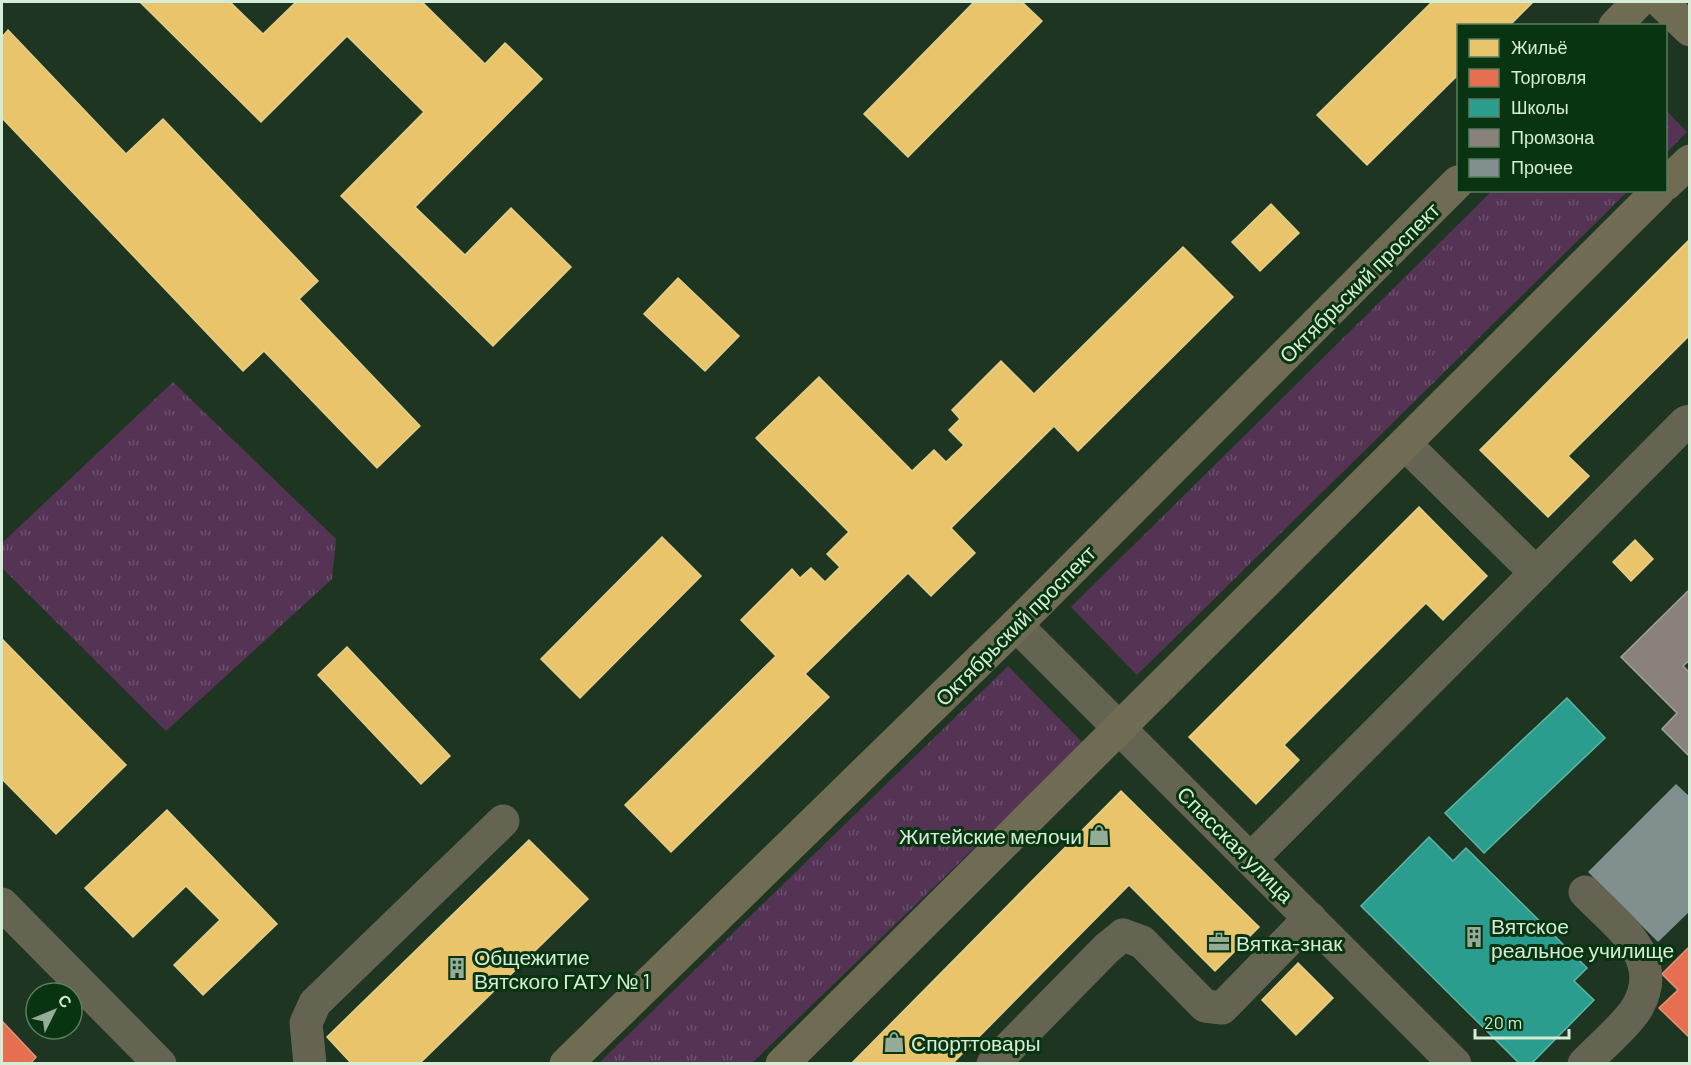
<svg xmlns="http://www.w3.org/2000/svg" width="1691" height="1065" font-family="Barlow,sans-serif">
<defs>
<pattern id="grass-tufts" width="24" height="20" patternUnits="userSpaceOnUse" patternTransform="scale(1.5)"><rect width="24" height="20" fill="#543355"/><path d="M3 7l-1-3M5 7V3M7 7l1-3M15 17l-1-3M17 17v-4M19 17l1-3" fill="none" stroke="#6c516d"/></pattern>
</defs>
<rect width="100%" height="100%" fill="#1e3521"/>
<g fill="url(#grass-tufts)">
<polygon points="1666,110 1687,132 1666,153"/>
<polygon points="1492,191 1628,191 1137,675 1071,607"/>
<polygon points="173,382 336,539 332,579 166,731 2,568 2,543"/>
<polygon points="1008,666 1083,743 752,1063 598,1064"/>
</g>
<g fill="#e9c46a" stroke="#e3d08a" stroke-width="1.5">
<polygon points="140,2 230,2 263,34 296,2 422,2 485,64 505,43 542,79 415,207 465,255 511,208 571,267 493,346 341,196 424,112 347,36 261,122"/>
<polygon points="974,2 1022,2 1042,21 908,157 864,114"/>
<polygon points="1432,2 1533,2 1509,26 1458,26 1458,75 1367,165 1317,115"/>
<polygon points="8,30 126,154 163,119 318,281 299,299 420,426 377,468 264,351 243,371 2,118 2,37"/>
<polygon points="1271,204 1299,233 1260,271 1232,242"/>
<polygon points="1690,239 1690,335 1568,456 1589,476 1548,517 1480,450"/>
<polygon points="1183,247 1233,297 1078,451 1054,426 951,528 975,553 931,596 908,573 805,674 829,697 671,852 625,805 776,656 741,620 792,569 800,578 811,568 825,582 840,567 827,554 849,532 756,438 819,377 912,471 934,450 946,462 964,445 949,430 960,419 952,410 1001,361 1034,394"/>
<polygon points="678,278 739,336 705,371 644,314"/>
<polygon points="1419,507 1487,576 1443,620 1426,603 1284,745 1299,760 1256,804 1189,737"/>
<polygon points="662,537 701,576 580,698 541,659"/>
<polygon points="1635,540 1653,559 1631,581 1613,562"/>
<polygon points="2,639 126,765 56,834 2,779"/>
<polygon points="347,647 450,756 421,784 318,675"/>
<polygon points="1121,791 1259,927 1215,971 1129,885 952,1064 851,1064"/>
<polygon points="167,810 277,924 203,995 174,965 220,920 186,886 133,937 85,888"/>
<polygon points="529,840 588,899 419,1064 352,1064 327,1037"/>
<polygon points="1298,963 1333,998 1296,1035 1262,1000"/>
</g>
<g fill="#e76f51" stroke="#e29479" stroke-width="1.5">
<polygon points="1690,946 1690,1038 1659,1008 1678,990 1662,974"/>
<polygon points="2,1021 36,1057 30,1064 2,1064"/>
</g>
<g fill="#2a9d8f" stroke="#5db5a4" stroke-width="1.5">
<polygon points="1567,698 1605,738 1484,853 1445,813"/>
<polygon points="1429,837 1453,861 1466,848 1587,968 1574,981 1594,1000 1531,1064 1520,1064 1361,906"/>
</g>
<polygon fill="#8a817c" stroke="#a0a197" stroke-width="1.5" points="1690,589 1690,660 1683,666 1690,673 1690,757 1662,729 1677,713 1621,657"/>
<polygon fill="#818f8e" points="1676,784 1690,797 1690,911 1658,942 1588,872"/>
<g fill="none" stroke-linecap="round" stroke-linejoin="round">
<g stroke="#656453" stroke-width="33">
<polyline points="1536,573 1686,422 1690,421"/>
<polyline points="1016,625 1455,1064"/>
<polyline points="1251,859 1536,573 1405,444"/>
<polyline points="2,904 160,1064"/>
<polyline points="310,1064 306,1023 315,1003 503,821"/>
<polyline points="993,1064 1107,948 1123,935 1142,942 1205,1006 1222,1008 1310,918"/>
<path d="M1584 1064C1598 1049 1630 1022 1638 1006 1665 957 1616 924 1585 892"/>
</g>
<g stroke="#706b53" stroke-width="33">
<polyline points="1661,2 1690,30"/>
<polyline points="1615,26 1638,2"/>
<polyline points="1666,184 1690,161"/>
<polyline points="566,1064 1016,625 1458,182"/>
<polyline points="782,1064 1659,190"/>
</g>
</g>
<defs>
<symbol id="shop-bare" viewBox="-9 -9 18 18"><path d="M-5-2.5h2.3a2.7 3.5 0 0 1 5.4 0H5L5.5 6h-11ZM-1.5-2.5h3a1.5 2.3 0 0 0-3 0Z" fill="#95ac97" stroke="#083411" stroke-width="2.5" paint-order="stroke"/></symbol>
<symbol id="building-bare" viewBox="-9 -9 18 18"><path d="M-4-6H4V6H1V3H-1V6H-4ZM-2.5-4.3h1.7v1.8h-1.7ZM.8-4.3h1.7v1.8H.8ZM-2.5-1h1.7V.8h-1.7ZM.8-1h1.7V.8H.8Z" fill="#95ac97" stroke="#083411" stroke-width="2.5" paint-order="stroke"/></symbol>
<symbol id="office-bare" viewBox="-9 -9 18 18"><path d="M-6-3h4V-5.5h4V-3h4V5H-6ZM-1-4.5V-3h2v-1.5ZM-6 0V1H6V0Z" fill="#95ac97" stroke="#083411" stroke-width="2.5" paint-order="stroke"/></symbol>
</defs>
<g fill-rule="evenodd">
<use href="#shop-bare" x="1084" y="820" width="30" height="30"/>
<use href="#building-bare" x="1459" y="922" width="30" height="30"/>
<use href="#office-bare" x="1204" y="927" width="30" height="30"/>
<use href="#building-bare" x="442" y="953" width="30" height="30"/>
<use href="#shop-bare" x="879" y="1027" width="30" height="30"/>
</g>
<g text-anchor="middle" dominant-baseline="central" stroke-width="6" stroke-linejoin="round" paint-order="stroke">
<g font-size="21" fill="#d5ecd6" stroke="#083411">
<text transform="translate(1359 282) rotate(-45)">Октябрьский проспект</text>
<text transform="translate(1015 625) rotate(-45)">Октябрьский проспект</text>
<text transform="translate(1236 844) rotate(45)">Спасская улица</text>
</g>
<g font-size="21" fill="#d5ecd6" stroke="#083411" text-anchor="start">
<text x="1082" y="835" text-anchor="end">Житейские мелочи</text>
<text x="1491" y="925">Вятское<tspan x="1491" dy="24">реальное училище</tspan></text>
<text x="1236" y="942">Вятка-знак</text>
<text x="474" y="956">Общежитие<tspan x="474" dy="24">Вятского ГАТУ № 1</tspan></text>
<text x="911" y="1042">Спорттовары</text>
</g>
</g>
<rect width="1691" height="1065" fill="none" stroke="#d5ecd6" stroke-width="6"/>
<rect x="1457" y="24" width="210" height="168" fill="#083411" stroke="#5a7e60" stroke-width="1.5"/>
<rect x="1469" y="39" width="30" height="18" fill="#e9c46a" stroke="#5a7e60" stroke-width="1.5"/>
<text x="1511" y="54" font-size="18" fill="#d5ecd6">Жильё</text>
<rect x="1469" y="69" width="30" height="18" fill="#e76f51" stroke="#5a7e60" stroke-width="1.5"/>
<text x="1511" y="84" font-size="18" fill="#d5ecd6">Торговля</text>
<rect x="1469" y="99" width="30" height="18" fill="#2a9d8f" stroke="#5a7e60" stroke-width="1.5"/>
<text x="1511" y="114" font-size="18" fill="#d5ecd6">Школы</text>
<rect x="1469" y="129" width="30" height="18" fill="#8a817c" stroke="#5a7e60" stroke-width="1.5"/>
<text x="1511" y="144" font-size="18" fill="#d5ecd6">Промзона</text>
<rect x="1469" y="159" width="30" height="18" fill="#818f8e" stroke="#5a7e60" stroke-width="1.5"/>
<text x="1511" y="174" font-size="18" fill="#d5ecd6">Прочее</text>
<g transform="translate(54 1011) rotate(47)"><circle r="28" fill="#083411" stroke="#5a7e60" stroke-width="1.5"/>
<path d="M0-4.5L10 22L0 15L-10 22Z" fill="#95ac97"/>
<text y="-9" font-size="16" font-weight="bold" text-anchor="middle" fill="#d5ecd6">С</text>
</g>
<path d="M1475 1029v9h94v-9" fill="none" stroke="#d5ecd6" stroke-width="3"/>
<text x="1484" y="1029" font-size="18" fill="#d5ecd6" stroke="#083411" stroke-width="4.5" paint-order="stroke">20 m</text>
</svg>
